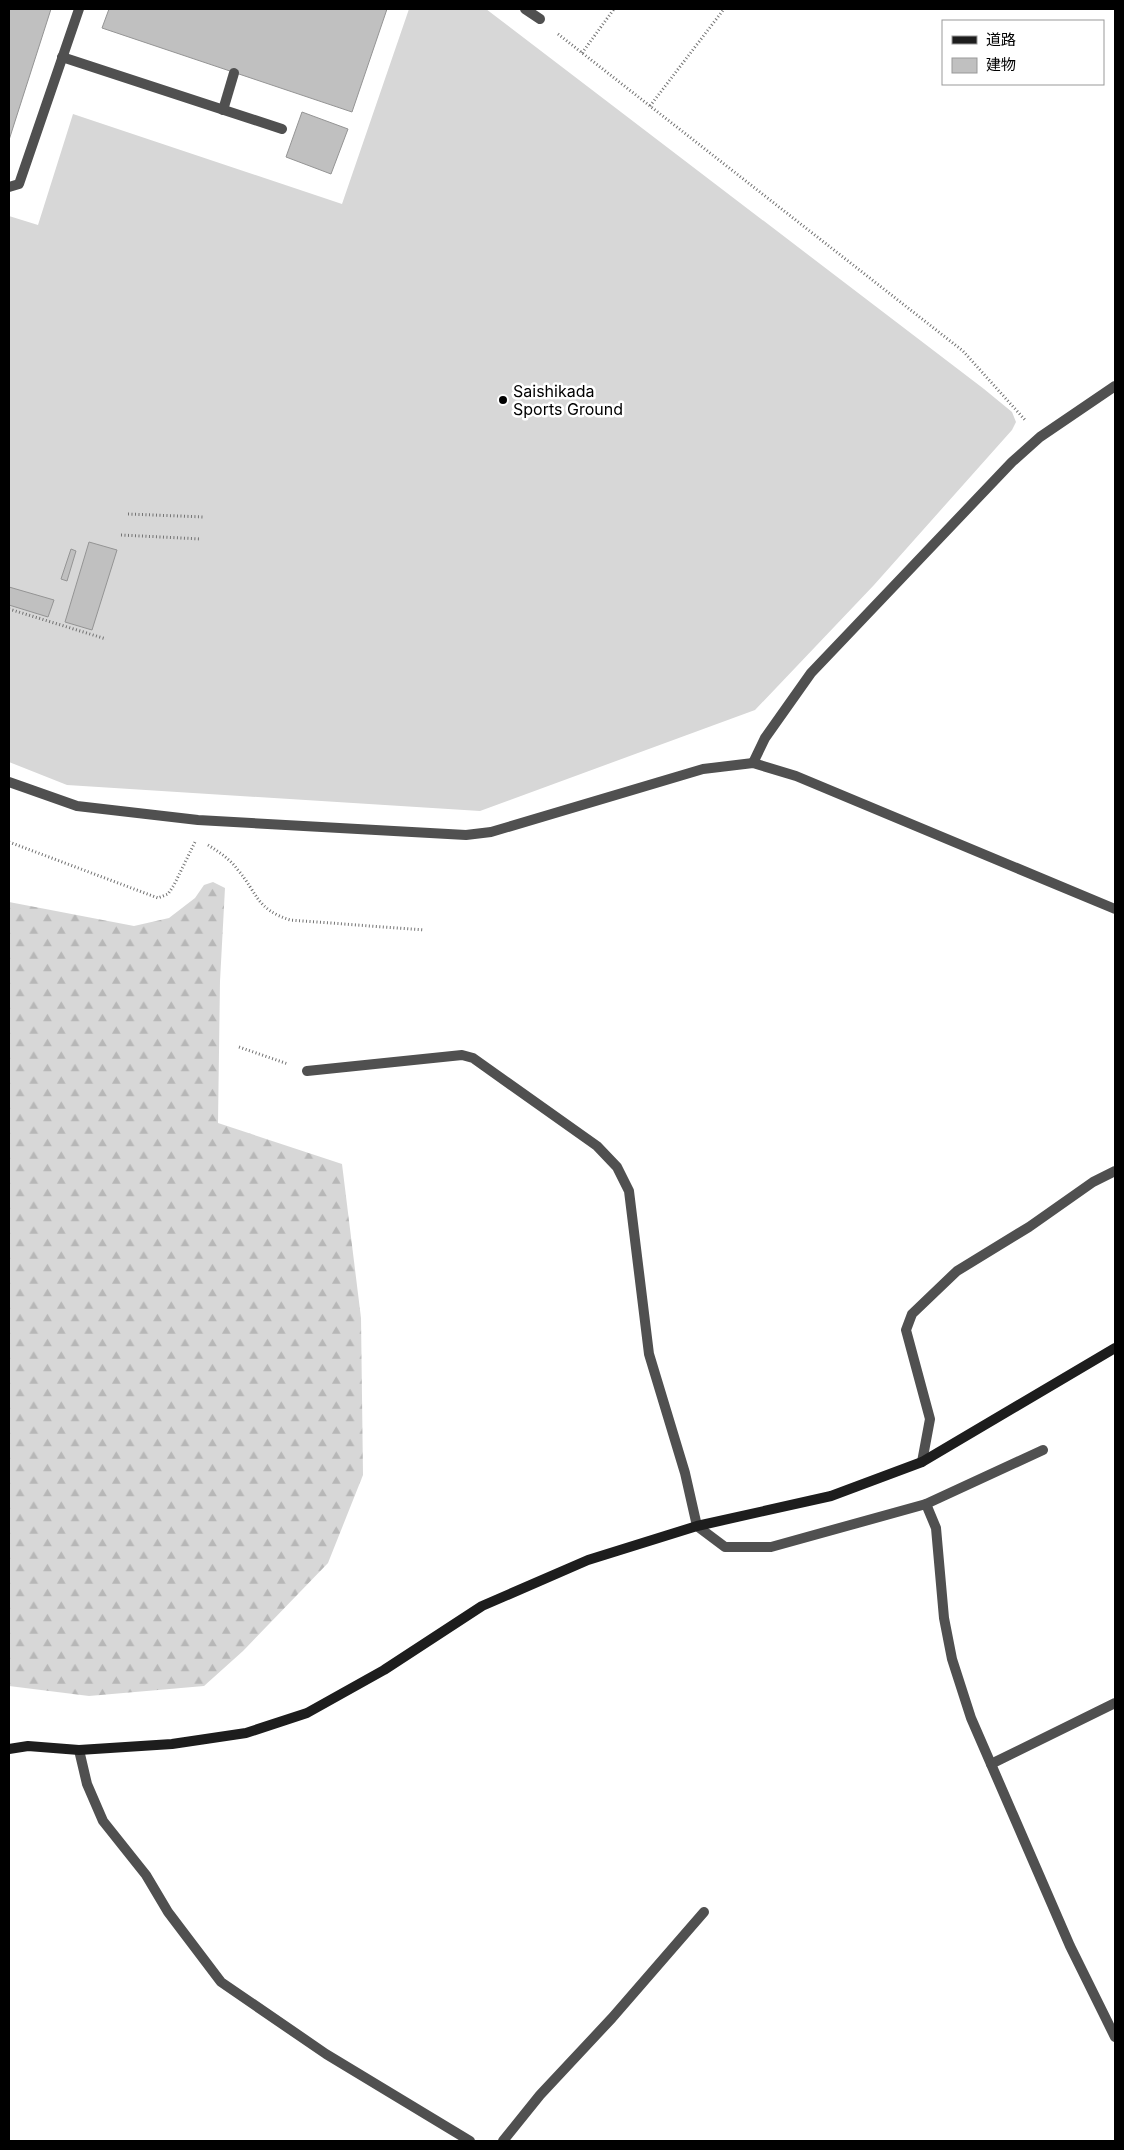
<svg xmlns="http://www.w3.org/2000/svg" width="1124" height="2150" font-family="Inter,'Noto Sans JP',sans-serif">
<defs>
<pattern id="forest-firs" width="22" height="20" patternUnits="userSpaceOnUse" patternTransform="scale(1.25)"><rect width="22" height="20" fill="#d7d7d7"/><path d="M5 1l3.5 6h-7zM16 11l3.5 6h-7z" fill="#b7b7b7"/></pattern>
</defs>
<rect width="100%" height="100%" fill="#fff"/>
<polygon fill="url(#forest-firs)" points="213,882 225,888 220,981 218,1123 342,1164 361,1318 363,1475 328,1563 243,1651 204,1686 89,1696 9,1686 9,902 134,926 169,918 195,898 204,885"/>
<polygon fill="#d7d7d7" points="409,9 486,9 984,389 1012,412 1016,422 1012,430 874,585 755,710 480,811 67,785 9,762 9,216 38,225 73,114 342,204"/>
<g fill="#c0c0c0" stroke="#949494">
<polygon points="9,9 51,9 9,140"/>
<polygon points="109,9 387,9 352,112 102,28"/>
<polygon points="302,112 348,129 331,174 286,157"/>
<polygon points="89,542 117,550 92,630 65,622"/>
<polygon points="71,549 76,551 67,581 61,579"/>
<polygon points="9,587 54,600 48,617 9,605"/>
</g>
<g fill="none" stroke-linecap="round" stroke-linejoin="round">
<g stroke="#727272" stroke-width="3" stroke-dasharray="1 2.5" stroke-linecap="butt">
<polyline points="558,34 963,351 1026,421"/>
<polyline points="582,53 614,9"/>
<polyline points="650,106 724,9"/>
<polyline points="128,514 204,517"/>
<polyline points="121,535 201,539"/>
<polyline points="9,609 106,639"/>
<polyline points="9,842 158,898 168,894 174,885 195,842"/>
<path d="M208 845C219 852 230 859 238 870 258 894 256 909 290 920L424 930"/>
<polyline points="239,1047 288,1064"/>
</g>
<g stroke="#505050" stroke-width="10">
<polyline points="62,57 282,129"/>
<polyline points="223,110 234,73"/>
<polyline points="9,187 19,184 79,9"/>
<polyline points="922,1462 930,1419 906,1330 912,1314 957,1271 1029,1227 1093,1182 1115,1171"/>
<polyline points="926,1504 1043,1450"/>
<polyline points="991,1764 1115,1703"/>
<polyline points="503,2141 540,2095 612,2018 704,1912"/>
</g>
<g stroke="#505050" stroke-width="10">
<polyline points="525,9 540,19"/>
<polyline points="753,763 765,738 811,673 1012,462 1040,437 1115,386"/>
<polyline points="9,782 77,806 198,820 466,835 491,832 703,769 753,763 796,776 1115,909"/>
<polyline points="307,1071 462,1055 473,1058 597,1146 617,1167 629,1191 649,1354 685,1473 697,1526 725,1547 771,1547 926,1504 936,1528 944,1618 952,1659 971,1718 1070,1946 1115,2037"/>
<polyline points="79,1750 87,1784 103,1821 146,1875 168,1912 221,1982 326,2054 470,2141"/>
</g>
<polyline stroke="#1d1d1d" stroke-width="10" points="9,1749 28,1746 79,1750 172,1744 246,1733 307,1713 384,1670 482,1606 588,1560 697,1526 831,1496 922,1462 1115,1348"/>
</g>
<circle fill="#000" stroke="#fff" stroke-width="2" cx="503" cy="400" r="5"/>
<g text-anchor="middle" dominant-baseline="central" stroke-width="5" stroke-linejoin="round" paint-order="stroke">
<g font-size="16" fill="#000" stroke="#fff" text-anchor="start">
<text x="513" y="391">Saishikada<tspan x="513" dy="18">Sports Ground</tspan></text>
</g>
</g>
<rect width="1124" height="2150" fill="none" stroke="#000000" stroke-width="20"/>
<rect x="942" y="20" width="162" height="65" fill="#ffffff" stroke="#999999"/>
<rect x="952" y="36" width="25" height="8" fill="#1d1d1d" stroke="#999999"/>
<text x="986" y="45" font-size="15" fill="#000000">道路</text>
<rect x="952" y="58" width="25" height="15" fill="#c0c0c0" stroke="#999999"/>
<text x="986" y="70" font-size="15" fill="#000000">建物</text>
</svg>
